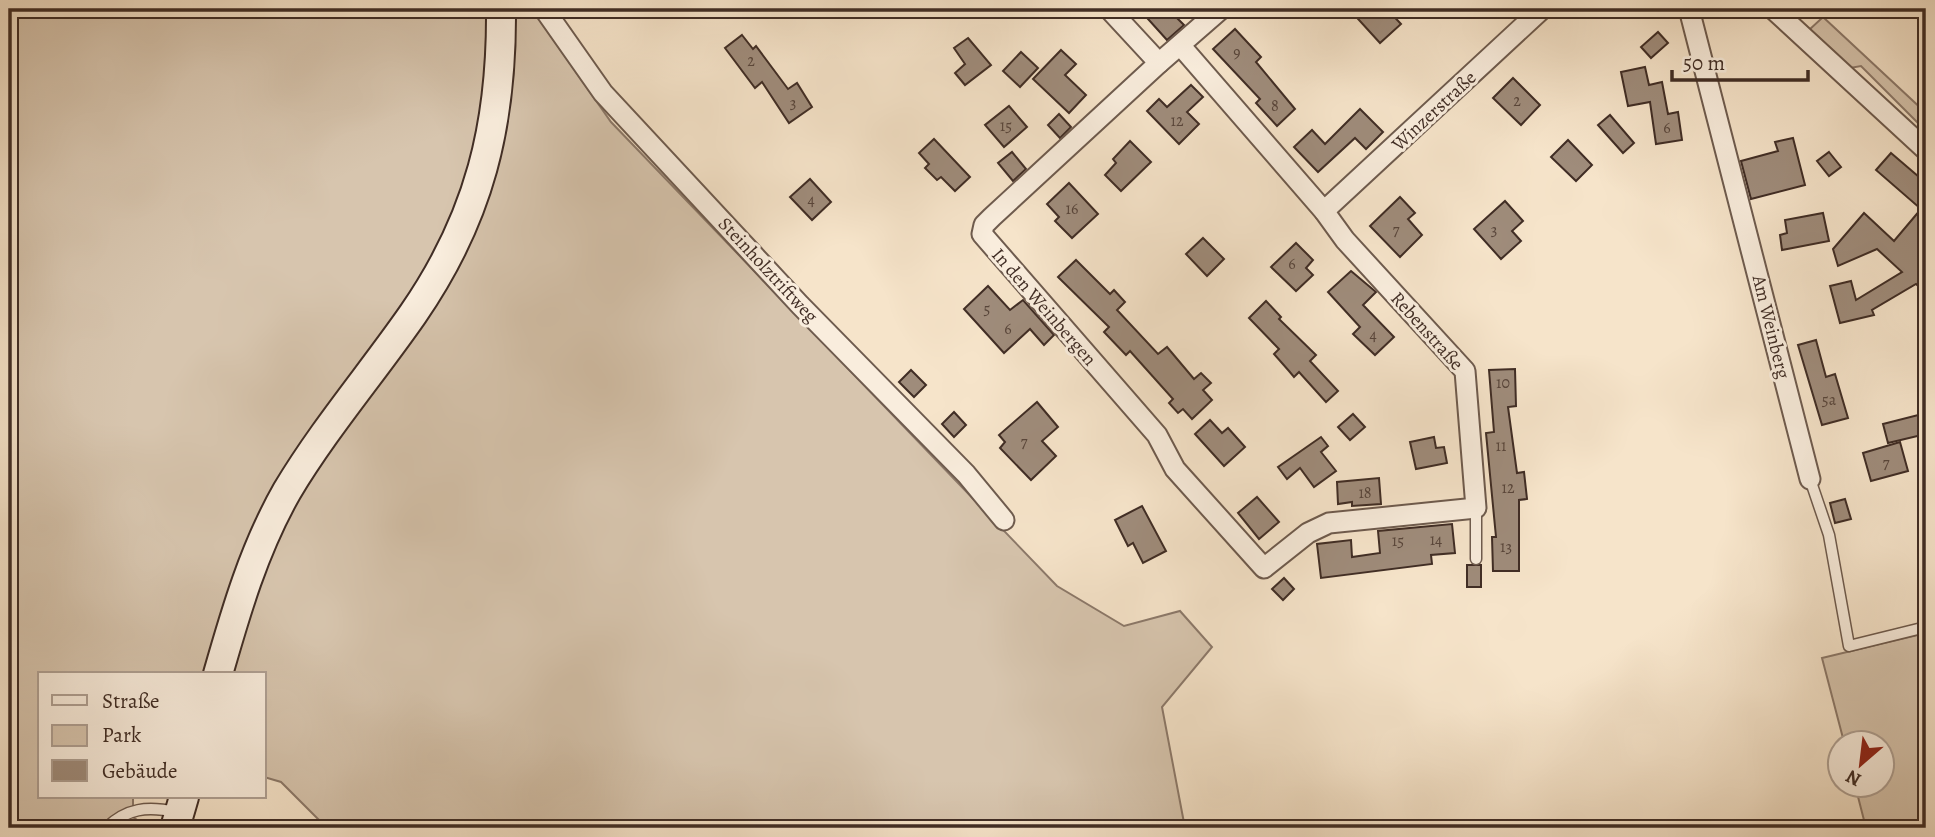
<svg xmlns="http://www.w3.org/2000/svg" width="1935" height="837" font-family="Alegreya,serif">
<rect width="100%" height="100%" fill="#f6e4ca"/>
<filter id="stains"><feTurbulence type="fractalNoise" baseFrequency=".00286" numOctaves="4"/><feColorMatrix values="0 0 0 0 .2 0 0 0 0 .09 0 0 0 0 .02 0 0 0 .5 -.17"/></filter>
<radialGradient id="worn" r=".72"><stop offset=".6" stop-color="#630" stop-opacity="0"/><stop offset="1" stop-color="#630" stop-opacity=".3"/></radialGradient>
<g fill="#d7c5ae" stroke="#8c796a" stroke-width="2">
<polygon points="9,9 532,9 611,122 1057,586 1124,626 1180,611 1212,647 1162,707 1185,828 327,828 281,782 264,777 264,674 40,674 40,797 133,797 133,817 148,828 9,828"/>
<polygon points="1823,17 1926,113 1926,131 1861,66 1850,68 1809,30"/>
<polygon points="1926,633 1926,828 1866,828 1855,785 1882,784 1882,742 1844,742 1822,658"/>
</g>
<g fill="#9f8c7b" stroke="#402d25" stroke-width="2">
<polygon points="1139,9 1188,9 1177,18 1184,25 1167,40"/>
<polygon points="1349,9 1387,9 1401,24 1380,43"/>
<polygon points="1235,29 1261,57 1256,62 1295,109 1277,126 1256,103 1260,99 1213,49"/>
<polygon points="1658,32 1668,43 1651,58 1641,47"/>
<polygon points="742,35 753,49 756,46 788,89 797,83 812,107 789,123 762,82 755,88 725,48"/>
<polygon points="968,38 991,65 965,85 955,73 965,64 954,48"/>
<polygon points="1061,50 1076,64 1065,75 1086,95 1069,113 1033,79"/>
<polygon points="1021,52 1038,68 1020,87 1003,71"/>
<polygon points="1645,67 1649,85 1662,82 1668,114 1678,112 1682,140 1656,144 1650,102 1628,106 1621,72"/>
<polygon points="1513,78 1540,105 1521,125 1493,98"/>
<polygon points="1191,85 1203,97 1187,112 1199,124 1179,144 1147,111 1159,99 1167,107"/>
<polygon points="1009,106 1027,127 1004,147 985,125"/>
<polygon points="1360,109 1383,132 1366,149 1355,138 1318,172 1294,147 1312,130 1325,144"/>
<polygon points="1059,114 1071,127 1060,138 1048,125"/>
<polygon points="1610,115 1634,143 1623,153 1598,125"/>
<polygon points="1793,138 1805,185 1751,199 1741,161 1778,151 1775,142"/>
<polygon points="934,139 970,177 955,191 941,177 937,180 925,168 929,164 919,153"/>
<polygon points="1568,140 1592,165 1576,181 1551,157"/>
<polygon points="1130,141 1151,162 1121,191 1105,175 1116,163 1113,159"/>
<polygon points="1012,152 1026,169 1013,181 998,163"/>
<polygon points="1829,152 1841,167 1829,176 1817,161"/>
<polygon points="1891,153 1926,183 1926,293 1916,284 1872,310 1874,315 1840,323 1830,286 1851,281 1856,300 1902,272 1877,249 1838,266 1833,249 1864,213 1894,241 1921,209 1876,170"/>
<polygon points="810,179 831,202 812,220 790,197"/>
<polygon points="1069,183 1098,214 1072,238 1055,221 1059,217 1047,204"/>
<polygon points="1400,197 1415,213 1408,219 1422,235 1400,257 1370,226"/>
<polygon points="1505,201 1523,221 1512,231 1521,241 1501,259 1474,229"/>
<polygon points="1823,213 1829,241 1782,250 1780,235 1787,233 1785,220"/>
<polygon points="1203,238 1224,259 1207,276 1186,254"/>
<polygon points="1296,243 1313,260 1306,268 1313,275 1296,291 1271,267"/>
<polygon points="1076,260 1110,294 1114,290 1125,302 1117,310 1158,354 1167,347 1194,379 1201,373 1211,383 1203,390 1212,400 1192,419 1183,409 1178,413 1169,403 1173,399 1130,351 1126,355 1104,332 1109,327 1058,277"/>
<polygon points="1351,271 1376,292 1363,305 1394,337 1375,355 1353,334 1360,327 1328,292"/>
<polygon points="988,286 1010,310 1023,300 1054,335 1044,345 1030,329 1004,353 964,309"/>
<polygon points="1266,301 1281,317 1279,319 1316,355 1310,361 1338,391 1326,402 1299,372 1294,377 1289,371 1274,354 1279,349 1249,318"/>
<polygon points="1816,340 1826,377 1835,374 1848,418 1822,425 1798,345"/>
<polygon points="1515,369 1516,406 1508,407 1517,473 1524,472 1527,499 1519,500 1519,571 1493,571 1492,537 1496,537 1486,433 1494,432 1489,370"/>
<polygon points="911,370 926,385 914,397 899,382"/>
<polygon points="1037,402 1058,427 1042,441 1056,456 1031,480 1000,448 1005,442 999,435"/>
<polygon points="954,412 966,425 954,437 942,424"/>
<polygon points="1926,413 1926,434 1888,443 1883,424"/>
<polygon points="1353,414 1365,427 1350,440 1338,427"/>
<polygon points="1210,420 1222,433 1228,428 1245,447 1224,466 1195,434"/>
<polygon points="1321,437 1328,446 1321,452 1336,471 1314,487 1300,468 1287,479 1278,467"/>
<polygon points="1434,437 1436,448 1444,447 1447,463 1416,469 1410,442"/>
<polygon points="1900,442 1908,471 1871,481 1863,453"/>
<polygon points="1379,478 1381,504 1352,506 1352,502 1338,504 1337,482"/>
<polygon points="1257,497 1279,522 1259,539 1238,513"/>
<polygon points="1845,499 1851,519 1835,523 1830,503"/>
<polygon points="1142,506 1166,551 1143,563 1133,543 1128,546 1115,520"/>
<polygon points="1452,524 1455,553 1431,555 1432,564 1321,578 1317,544 1351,540 1352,557 1380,553 1378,531"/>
<rect x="1467" y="565" width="14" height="22"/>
<polygon points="1284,578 1294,589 1283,600 1272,589"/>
</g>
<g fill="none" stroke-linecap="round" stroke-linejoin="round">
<defs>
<g id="lane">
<polyline points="1810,479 1829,535 1849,646 1926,627"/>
<polyline points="1476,559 1476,508"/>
<path d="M106 828C127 808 147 806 176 812"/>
</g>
<g id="street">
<polyline points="544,9 603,93 800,305 966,474 1004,520"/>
<polyline points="1109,9 1159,63"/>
<polyline points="1689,9 1810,479"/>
<polyline points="1773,9 1926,150"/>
<polyline points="1180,45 1324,211 1345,240 1465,371 1476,508 1329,523 1308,533 1264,568 1175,469 1157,435 982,234 984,225 992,217 1159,63 1221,9"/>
<polyline points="1324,211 1542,9"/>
</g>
<g id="secondary">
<path d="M218 674C236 611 254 549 287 491 324 429 372 373 413 314 480 217 502 124 501 9"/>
<polyline points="175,828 184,797"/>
</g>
</defs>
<use href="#lane" stroke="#6e5b4e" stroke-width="13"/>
<use href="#street" stroke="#6e5b4e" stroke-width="23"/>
<use href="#secondary" stroke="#402d25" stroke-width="32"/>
<use href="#lane" stroke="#f9eddd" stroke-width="10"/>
<use href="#street" stroke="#f9eddd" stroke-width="19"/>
<use href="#secondary" stroke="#f9eddd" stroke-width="28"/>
</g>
<g text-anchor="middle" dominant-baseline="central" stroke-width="6" stroke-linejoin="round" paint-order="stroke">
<g font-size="16" fill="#58453a">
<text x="1237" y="53">9</text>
<text x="751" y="61">2</text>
<text x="1517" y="101">2</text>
<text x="793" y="103">3</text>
<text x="1275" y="106">8</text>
<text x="1177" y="121">12</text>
<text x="1006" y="126">15</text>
<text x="1667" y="128">6</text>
<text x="811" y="200">4</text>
<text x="1072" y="209">16</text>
<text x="1396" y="230">7</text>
<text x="1494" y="230">3</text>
<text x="1292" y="264">6</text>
<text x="987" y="309">5</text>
<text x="1008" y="329">6</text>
<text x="1373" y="335">4</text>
<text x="1503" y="383">10</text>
<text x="1829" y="400">5a</text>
<text x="1024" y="442">7</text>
<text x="1501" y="446">11</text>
<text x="1886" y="463">7</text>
<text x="1508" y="488">12</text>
<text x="1365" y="493">18</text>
<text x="1436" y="540">14</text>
<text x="1398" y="541">15</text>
<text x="1506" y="547">13</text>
</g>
<g font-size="19" fill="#402d25" stroke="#f9eddd">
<text transform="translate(1434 111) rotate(-43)">Winzerstraße</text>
<text transform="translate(768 270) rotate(47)">Steinholztriftweg</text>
<text transform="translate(1044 307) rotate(49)">In den Weinbergen</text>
<text transform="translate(1771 327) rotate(76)">Am Weinberg</text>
<text transform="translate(1427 331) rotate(48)">Rebenstraße</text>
</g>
</g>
<rect width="1935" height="837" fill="none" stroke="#f6e4ca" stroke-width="35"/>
<rect x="10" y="10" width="1914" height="816" fill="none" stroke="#402d25" stroke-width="3.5"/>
<rect x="18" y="18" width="1900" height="802" fill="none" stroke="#402d25" stroke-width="2"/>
<rect x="38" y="672" width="228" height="126" fill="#f9eddd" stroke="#afa093" stroke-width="2"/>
<rect x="52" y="695" width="35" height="10" fill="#f9eddd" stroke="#afa093" stroke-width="2"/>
<text x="102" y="708" font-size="21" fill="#402d25">Straße</text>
<rect x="52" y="725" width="35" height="21" fill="#d7c5ae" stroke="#afa093" stroke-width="2"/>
<text x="102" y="742" font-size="21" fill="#402d25">Park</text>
<rect x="52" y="760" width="35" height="21" fill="#9f8c7b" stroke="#afa093" stroke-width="2"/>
<text x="102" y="778" font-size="21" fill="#402d25">Gebäude</text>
<g transform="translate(1861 764) rotate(208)"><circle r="33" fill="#f9eddd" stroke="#afa093" stroke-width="2"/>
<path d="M0-5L12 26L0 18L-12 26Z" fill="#8f2418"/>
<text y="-10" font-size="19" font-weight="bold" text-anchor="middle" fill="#402d25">N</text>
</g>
<path d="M1672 70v10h136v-10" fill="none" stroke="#402d25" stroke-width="3.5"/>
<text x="1683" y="70" font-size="21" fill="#402d25" stroke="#f9eddd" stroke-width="5" paint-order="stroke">50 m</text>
<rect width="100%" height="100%" filter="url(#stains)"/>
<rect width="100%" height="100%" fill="url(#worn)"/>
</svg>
